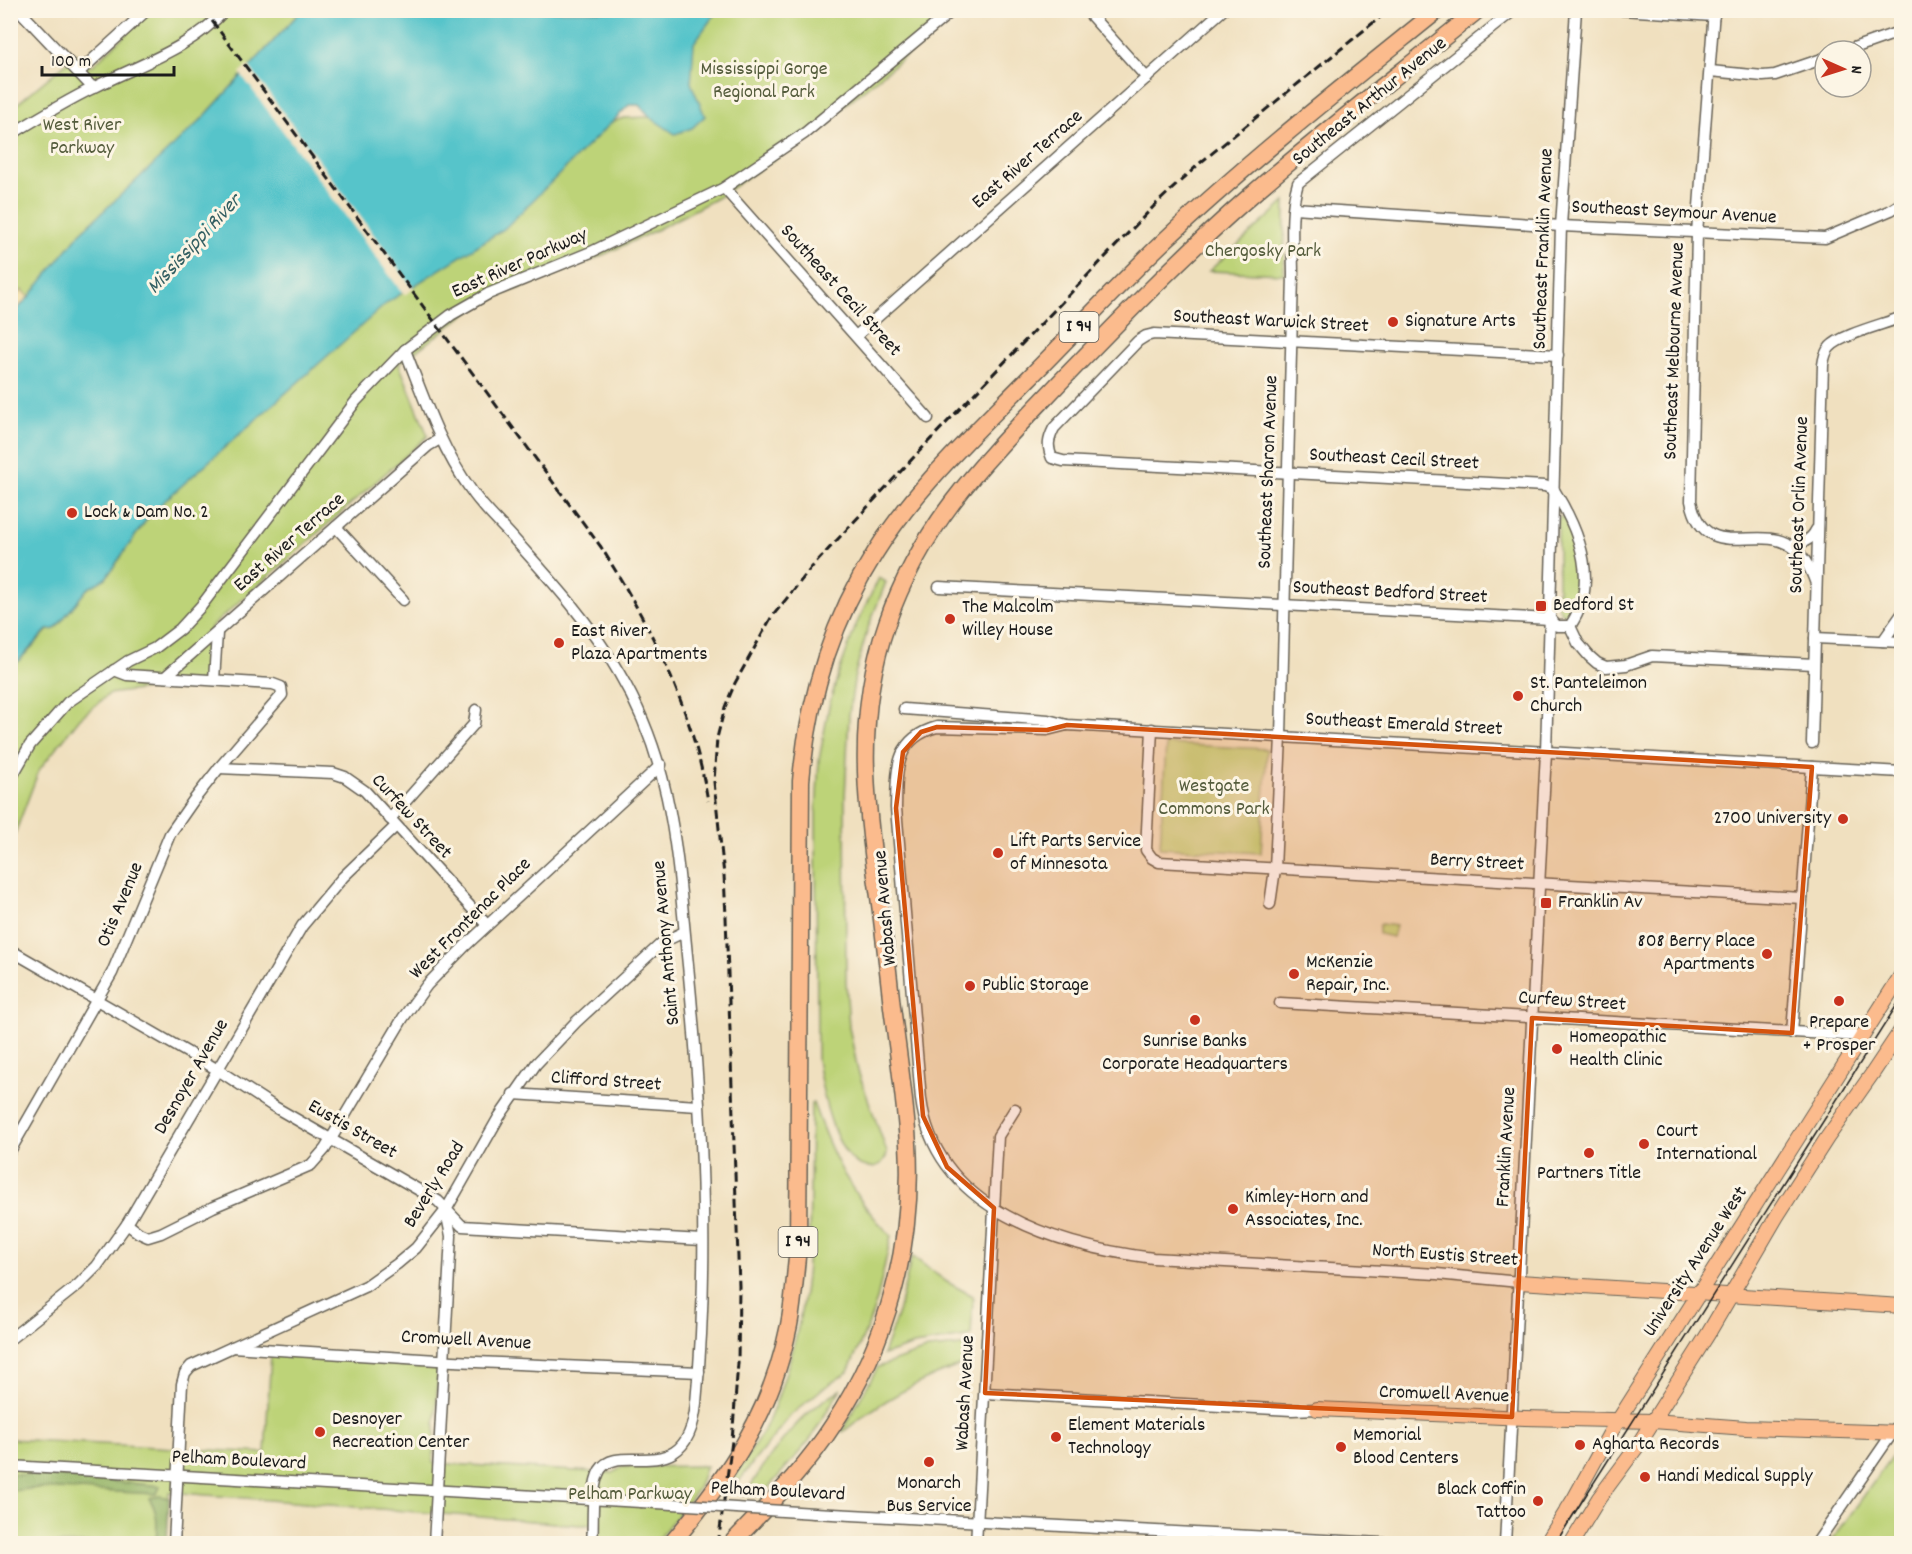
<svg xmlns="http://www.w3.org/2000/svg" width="1912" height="1554" font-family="Dekko,sans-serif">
<rect width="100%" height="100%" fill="#fcf5e5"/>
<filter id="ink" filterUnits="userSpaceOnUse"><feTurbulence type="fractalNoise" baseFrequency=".0167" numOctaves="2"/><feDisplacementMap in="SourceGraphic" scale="12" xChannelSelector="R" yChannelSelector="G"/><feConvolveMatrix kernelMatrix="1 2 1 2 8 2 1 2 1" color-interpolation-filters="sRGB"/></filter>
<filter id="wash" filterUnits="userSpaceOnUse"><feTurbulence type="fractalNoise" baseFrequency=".008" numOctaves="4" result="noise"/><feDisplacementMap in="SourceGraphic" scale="24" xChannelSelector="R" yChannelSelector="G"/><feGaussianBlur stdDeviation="1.35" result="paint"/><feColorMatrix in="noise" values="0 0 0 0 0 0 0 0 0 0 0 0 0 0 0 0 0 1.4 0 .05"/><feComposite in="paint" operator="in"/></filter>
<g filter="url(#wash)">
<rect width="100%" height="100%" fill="#f0e0bf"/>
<g fill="#bdd378" stroke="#6c784a" stroke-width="1.5">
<polygon points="150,11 301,11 201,120 11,316 11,109 77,54 91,67"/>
<polygon points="712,11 961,11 798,143 717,198 656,230 588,262 501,295 468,312 399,364 428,436 211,627 208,673 203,681 109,694 80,718 39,770 11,844 11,669 48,630 55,629 87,589 106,578 151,513 380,300 601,125 624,118 649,117 672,129 691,35"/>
<polygon points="1285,202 1284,274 1209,271"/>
<path d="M1560 517H1565C1569 529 1575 541 1577 554 1580 569 1584 609 1565 615L1561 612 1558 607V521Z"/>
<path d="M879 578 886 582 868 628 855 674 849 715 845 797 846 981 849 1027 858 1071 887 1152C886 1161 880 1166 872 1167 835 1171 821 1085 817 1059L816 811 819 760 829 706 838 675 856 625Z"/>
<polygon points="1166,744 1267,749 1261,853 1160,848"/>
<polygon points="1381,924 1396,926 1393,937 1379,934 1379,926"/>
<path d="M813 1103C833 1158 850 1194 891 1236L877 1300 868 1326 848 1372 822 1389 791 1415 754 1461 731 1492C733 1473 755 1447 765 1428 776 1407 783 1382 790 1359 815 1278 809 1188 811 1104Z"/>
<polygon points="912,1256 947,1282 973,1296 971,1336 914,1345 883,1355 898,1313"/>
<path d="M971 1345 970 1362C923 1378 881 1400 843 1432L842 1431 878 1367 928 1349Z"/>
<polygon points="271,1354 432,1364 438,1373 433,1463 613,1473 622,1467 706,1466 698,1489 655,1543 599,1543 600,1524 580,1525 169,1492 166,1543 11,1544 10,1439 265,1453"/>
<path d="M840 1390 809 1441 761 1496H744C770 1455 797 1414 840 1390Z"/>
<polygon points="1901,1444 1901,1543 1830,1543"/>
</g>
<g fill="#96b568" stroke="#596842" stroke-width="1.5">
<polygon points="11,1474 67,1477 160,1486 157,1494 38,1488 11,1491"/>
<path d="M160 1496 169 1498 167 1543H156C157 1526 159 1513 149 1498Z"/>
</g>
<polygon fill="#eeda9e" stroke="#857b5d" stroke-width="1.5" points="22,290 29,297 11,316 11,300"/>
<polygon fill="#56c4ca" stroke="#397073" stroke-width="1.5" points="301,11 717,11 694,43 691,83 705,116 692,128 675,134 651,118 640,105 629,105 504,229 388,302 151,513 106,578 87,589 55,629 47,630 11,669 11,316 29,297 81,232 201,120"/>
<polygon fill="#f0e0bf" points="248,65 414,289 404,295 240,73"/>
</g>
<g filter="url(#ink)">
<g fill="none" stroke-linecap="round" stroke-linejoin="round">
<defs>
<g id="minor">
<polyline points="19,10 93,88"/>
<polyline points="1086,10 1147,78"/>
<polyline points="1622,10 1714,16"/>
<path d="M1714 10 1697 233 1691 501C1704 565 1758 523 1791 546 1804 555 1811 569 1816 584"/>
<polyline points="1845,51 1902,31"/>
<polyline points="1710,71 1763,76 1775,75 1825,58"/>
<polyline points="79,72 147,10"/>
<path d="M10 135C38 118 66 101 95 87 140 64 190 49 225 10"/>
<polyline points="724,188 928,418"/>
<polyline points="1294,208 1561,226 1825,238 1891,210 1902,203"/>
<polyline points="856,336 1223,10"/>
<path d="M405 350C424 398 440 447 471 490 483 508 501 524 515 540 553 582 591 624 619 673 675 767 677 859 688 965 702 1110 710 1258 696 1403 688 1493 619 1439 600 1470 590 1488 594 1523 592 1544"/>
<path d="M1554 490 1545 486 1063 461 1052 458C1047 446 1048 440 1054 428L1138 341 1146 336 1154 334 1558 355"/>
<path d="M1554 490C1579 530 1600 583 1570 626"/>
<polyline points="336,527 403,600"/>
<path d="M1790 545C1802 543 1811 541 1816 530"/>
<polyline points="939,587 1550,619 1557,626 1570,626 1578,643 1589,656 1597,663 1606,667 1626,665 1652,656 1814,664"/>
<polyline points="1815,638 1902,642"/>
<polyline points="1883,641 1902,614"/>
<polyline points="165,677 428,446 440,439"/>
<polyline points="214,680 217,633"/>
<polyline points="904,709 1048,720 1067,725 1902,772"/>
<path d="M1067 725 1047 730 937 727C894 739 897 770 896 808L921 1099C935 1210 1058 1246 1153 1258L1437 1274 1519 1282"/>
<polyline points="1152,729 1146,850 1152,858 1159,862 1802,898"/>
<path d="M1812 743 1823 365C1824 358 1825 352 1830 347 1840 335 1885 324 1902 317"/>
<polyline points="219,768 333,773 345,777 365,791 487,925"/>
<polyline points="10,780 30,745 68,702 128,661 155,648 180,629 202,605 356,401 405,350 451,315 488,294 591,252 724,188 805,133 953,10"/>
<polyline points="390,819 474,724 476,710"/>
<path d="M1270 904 1275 869 1281 736 1293 276C1293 246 1289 212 1298 183L1514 10"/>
<polyline points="10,950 218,1070 273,1106 438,1201 462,1226 702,1240"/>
<polyline points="1280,1003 1862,1036"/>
<polyline points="1792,1033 1812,767"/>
<polyline points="513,1094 698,1106"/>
<polyline points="10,1151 112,973 170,834 193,801 219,768 282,695 281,687 273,684 127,675 114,670"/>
<polyline points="127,1224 139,1233 148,1237 161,1233 213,1207 311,1165 325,1149 403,1018 427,985 465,946 661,765"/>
<polyline points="10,1339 78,1285 97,1266 127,1224 302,926 343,877 396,826"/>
<polyline points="232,1347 453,1361 699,1372"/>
<polyline points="985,1393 1292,1410 1317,1409"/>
<polyline points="10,1466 641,1502"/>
<polyline points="814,1513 1400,1544"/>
<polyline points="174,1544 182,1384 185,1373 191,1366 366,1286 397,1264 416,1248 446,1210 499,1117 536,1064 576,1022 663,942 684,932"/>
<polyline points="434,1544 451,1236 446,1211"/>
<polyline points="976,1544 998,1136 1015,1109"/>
<polyline points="1505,1544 1546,752 1561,226 1576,10"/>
<polyline points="1816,1544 1902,1419"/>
</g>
<g id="major">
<polyline points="1519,1282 1902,1306"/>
<polyline points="1317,1409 1525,1418 1653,1421 1746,1428 1902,1433"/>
<polyline points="1546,1544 1574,1499 1609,1435 1902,974"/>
<polyline points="1571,1544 1599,1498 1636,1448 1708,1334 1777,1216 1827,1138 1872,1074 1902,1029"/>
</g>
<g id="highway">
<path d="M671 1544C729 1475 771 1415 789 1325 794 1299 795 1273 798 1248L801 781C808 700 832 621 875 553 916 487 974 434 1028 379 1073 334 1116 287 1162 243 1250 160 1344 86 1438 10"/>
<path d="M731 1544C767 1506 805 1469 833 1425 888 1342 914 1244 908 1144 905 1098 898 1052 892 1007 888 970 884 933 879 897 865 802 855 715 887 623 923 519 991 455 1064 378 1124 316 1184 254 1249 197 1323 132 1402 72 1478 10"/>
</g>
</defs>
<use href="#minor" stroke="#666155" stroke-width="13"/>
<use href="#major" stroke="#666155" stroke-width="16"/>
<use href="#highway" stroke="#666155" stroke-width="19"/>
<use href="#minor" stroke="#fff" stroke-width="10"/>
<use href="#major" stroke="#fbbb8d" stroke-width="14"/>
<use href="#highway" stroke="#fbbb8d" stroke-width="16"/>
<polyline stroke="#1c1c1c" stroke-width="1.5" points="1555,1544 1902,997"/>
<g stroke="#1c1c1c" stroke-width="3" stroke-dasharray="9 4.5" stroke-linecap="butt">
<path d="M204 10 601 547C651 627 692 706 708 801"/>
<polyline points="718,1544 732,1441 738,1363 739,1286 726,917 724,875 714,782 717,738 725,707 735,683 771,618 812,567 927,443 1156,204 1200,163 1389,10"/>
</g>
<defs>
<polyline id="minor-bridge" points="641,1502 814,1513"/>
</defs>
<use href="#minor-bridge" stroke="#666155" stroke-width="13" stroke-linecap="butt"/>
<use href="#minor-bridge" stroke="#fff" stroke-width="10"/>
</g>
</g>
<path fill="#d4530e" fill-opacity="0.2" stroke="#d4530e" stroke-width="4.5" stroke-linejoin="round" d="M1067 725 1812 767 1792 1033 1532 1018 1512 1417 985 1393 994 1208 947 1167 923 1116 896 808 903 752 921 732 937 727 1047 730Z"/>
<g fill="#c8321e" stroke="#fcf5e5" stroke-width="2">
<circle cx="1393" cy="322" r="6"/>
<circle cx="72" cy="513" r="6"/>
<rect x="1535" y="600" width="12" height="12" rx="3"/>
<circle cx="950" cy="619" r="6"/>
<circle cx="559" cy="643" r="6"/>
<circle cx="1518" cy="696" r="6"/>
<circle cx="1843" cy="819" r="6"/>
<circle cx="998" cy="853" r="6"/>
<rect x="1540" y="897" width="12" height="12" rx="3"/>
<circle cx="1767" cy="954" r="6"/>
<circle cx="1294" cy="974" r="6"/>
<circle cx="970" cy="986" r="6"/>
<circle cx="1839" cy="1001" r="6"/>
<circle cx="1195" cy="1020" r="6"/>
<circle cx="1557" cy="1049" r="6"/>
<circle cx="1644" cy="1144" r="6"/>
<circle cx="1589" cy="1153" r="6"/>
<circle cx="1233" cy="1209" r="6"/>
<circle cx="320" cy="1432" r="6"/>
<circle cx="1056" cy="1437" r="6"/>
<circle cx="1580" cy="1445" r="6"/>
<circle cx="1341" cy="1447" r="6"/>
<circle cx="929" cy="1462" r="6"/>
<circle cx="1645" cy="1477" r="6"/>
<circle cx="1538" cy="1501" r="6"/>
</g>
<g text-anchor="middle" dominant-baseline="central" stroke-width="6" stroke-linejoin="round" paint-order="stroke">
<g fill="#fcf5e5" stroke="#5f5d58" stroke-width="1.5">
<rect x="1059.5" y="312" width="39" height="30" rx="4.5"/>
<rect x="778.5" y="1227" width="39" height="30" rx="4.5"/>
</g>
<g font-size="18" font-weight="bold" fill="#1c1c1c">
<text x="1079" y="327">I 94</text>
<text x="798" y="1242">I 94</text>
</g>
<g font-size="20" fill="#545c3c" stroke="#fcf5e5">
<text x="764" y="70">Mississippi Gorge<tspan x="764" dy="23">Regional Park</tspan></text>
<text x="82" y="126">West River<tspan x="82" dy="23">Parkway</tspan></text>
<text x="1263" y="252">Chergosky Park</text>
<text x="1214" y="787">Westgate<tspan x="1214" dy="23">Commons Park</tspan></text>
<text x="630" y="1495">Pelham Parkway</text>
</g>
<g font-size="20" fill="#1c1c1c" stroke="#fcf5e5">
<text transform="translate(1370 102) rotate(-39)">Southeast Arthur Avenue</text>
<text transform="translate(1028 160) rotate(-41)">East River Terrace</text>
<text transform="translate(1674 213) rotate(3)">Southeast Seymour Avenue</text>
<text transform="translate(1544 249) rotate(-88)">Southeast Franklin Avenue</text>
<text transform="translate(520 264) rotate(-24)">East River Parkway</text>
<text transform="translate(840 291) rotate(48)">Southeast Cecil Street</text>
<text transform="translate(1271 322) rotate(3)">Southeast Warwick Street</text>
<text transform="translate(1675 351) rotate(-88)">Southeast Melbourne Avenue</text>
<text transform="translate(1394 460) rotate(3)">Southeast Cecil Street</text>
<text transform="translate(1269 472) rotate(-88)">Southeast Sharon Avenue</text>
<text transform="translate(1800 505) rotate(-88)">Southeast Orlin Avenue</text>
<text transform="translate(290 543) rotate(-41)">East River Terrace</text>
<text transform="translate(1390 593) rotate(3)">Southeast Bedford Street</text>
<text transform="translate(1404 725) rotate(3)">Southeast Emerald Street</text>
<text transform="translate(411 817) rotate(47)">Curfew Street</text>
<text transform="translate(1477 863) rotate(3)">Berry Street</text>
<text transform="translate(121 905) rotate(-67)">Otis Avenue</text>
<text transform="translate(886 908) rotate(-95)">Wabash Avenue</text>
<text transform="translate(471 919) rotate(-45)">West Frontenac Place</text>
<text transform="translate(667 943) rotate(-95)">Saint Anthony Avenue</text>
<text transform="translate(1572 1002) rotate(4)">Curfew Street</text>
<text transform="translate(192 1077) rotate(-60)">Desnoyer Avenue</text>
<text transform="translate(606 1082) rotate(4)">Clifford Street</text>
<text transform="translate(352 1130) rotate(30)">Eustis Street</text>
<text transform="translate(1507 1147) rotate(-87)">Franklin Avenue</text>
<text transform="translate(435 1185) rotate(-58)">Beverly Road</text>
<text transform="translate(1445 1256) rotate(4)">North Eustis Street</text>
<text transform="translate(1696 1262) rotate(-57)">University Avenue West</text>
<text transform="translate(466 1341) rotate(3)">Cromwell Avenue</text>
<text transform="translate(966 1393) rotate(-87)">Wabash Avenue</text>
<text transform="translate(1444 1395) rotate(2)">Cromwell Avenue</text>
<text transform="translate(239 1461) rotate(3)">Pelham Boulevard</text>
<text transform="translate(778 1492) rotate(3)">Pelham Boulevard</text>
</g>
<g font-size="20" fill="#1c1c1c" stroke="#fcf5e5" text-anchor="start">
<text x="1405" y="322">Signature Arts</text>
<text x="84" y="513">Lock &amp; Dam No. 2</text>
<text x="1553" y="606">Bedford St</text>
<text x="962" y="608">The Malcolm<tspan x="962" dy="23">Willey House</tspan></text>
<text x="571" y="632">East River<tspan x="571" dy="23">Plaza Apartments</tspan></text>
<text x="1530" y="684">St. Panteleimon<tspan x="1530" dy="23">Church</tspan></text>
<text x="1831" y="819" text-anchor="end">2700 University</text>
<text x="1010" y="842">Lift Parts Service<tspan x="1010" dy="23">of Minnesota</tspan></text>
<text x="1558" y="903">Franklin Av</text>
<text x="1755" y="942" text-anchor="end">808 Berry Place<tspan x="1755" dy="23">Apartments</tspan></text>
<text x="1306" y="963">McKenzie<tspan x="1306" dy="23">Repair, Inc.</tspan></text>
<text x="982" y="986">Public Storage</text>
<text x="1839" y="1023" text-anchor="middle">Prepare<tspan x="1839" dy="23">+ Prosper</tspan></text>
<text x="1569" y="1038">Homeopathic<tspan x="1569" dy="23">Health Clinic</tspan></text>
<text x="1195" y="1042" text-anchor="middle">Sunrise Banks<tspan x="1195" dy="23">Corporate Headquarters</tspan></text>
<text x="1656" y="1132">Court<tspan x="1656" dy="23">International</tspan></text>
<text x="1589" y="1174" text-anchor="middle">Partners Title</text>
<text x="1245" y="1198">Kimley-Horn and<tspan x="1245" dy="23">Associates, Inc.</tspan></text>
<text x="332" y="1420">Desnoyer<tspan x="332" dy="23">Recreation Center</tspan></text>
<text x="1068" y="1426">Element Materials<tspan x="1068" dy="23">Technology</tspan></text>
<text x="1353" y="1436">Memorial<tspan x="1353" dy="23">Blood Centers</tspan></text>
<text x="1592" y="1445">Agharta Records</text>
<text x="1657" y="1477">Handi Medical Supply</text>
<text x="929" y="1484" text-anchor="middle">Monarch<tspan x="929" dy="23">Bus Service</tspan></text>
<text x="1526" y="1490" text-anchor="end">Black Coffin<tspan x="1526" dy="23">Tattoo</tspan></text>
</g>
<g font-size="21" font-style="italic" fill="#335f62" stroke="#fcf5e5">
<text transform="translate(195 245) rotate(-47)">Mississippi River</text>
</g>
</g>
<rect width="1912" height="1554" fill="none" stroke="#fcf5e5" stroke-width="36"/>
<g transform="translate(1843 69) rotate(93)"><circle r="28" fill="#fcf5e5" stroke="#a29e95" stroke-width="1.5"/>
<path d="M0-4.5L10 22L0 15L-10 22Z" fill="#c8321e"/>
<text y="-9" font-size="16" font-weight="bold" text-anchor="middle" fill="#1c1c1c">N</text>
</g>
<path d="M42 66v9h132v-9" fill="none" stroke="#1c1c1c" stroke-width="3"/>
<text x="51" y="66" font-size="18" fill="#1c1c1c" stroke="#fcf5e5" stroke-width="4.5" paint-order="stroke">100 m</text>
</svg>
